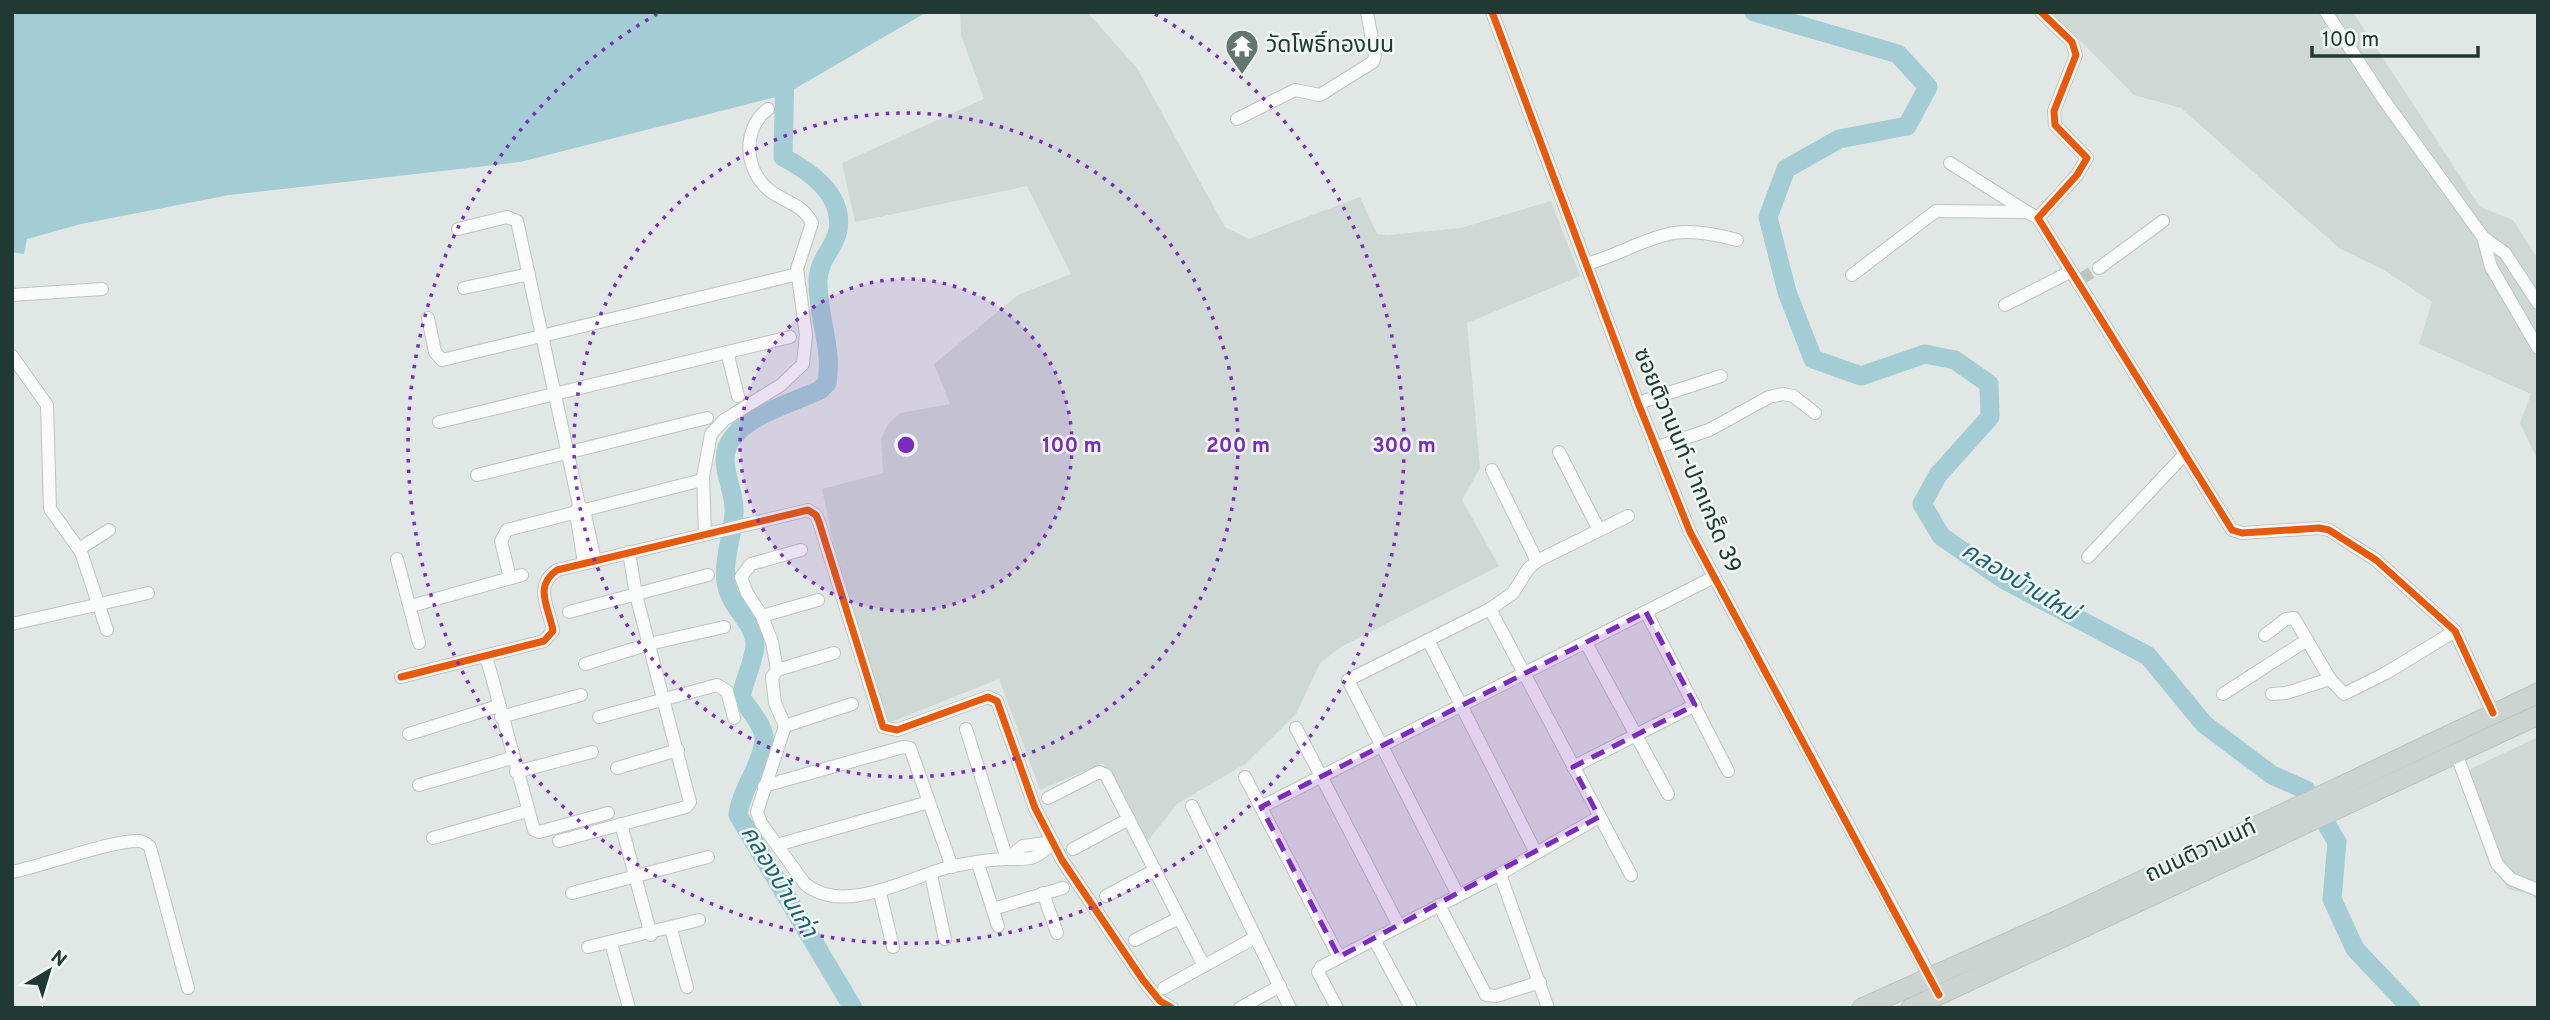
<svg xmlns="http://www.w3.org/2000/svg" width="2550" height="1020" font-family="Overpass,'Noto Sans Thai',sans-serif">
<rect width="100%" height="100%" fill="#e1e7e4"/>
<g fill="#cfd8d4">
<polygon points="960,12 1087,12 1137,68 1225,227 1249,239 1360,197 1377,234 1388,235 1461,228 1551,201 1580,276 1467,323 1480,468 1462,500 1499,566 1341,647 1320,663 1296,714 1245,764 1177,804 1146,843 1103,763 1040,790 999,679 886,724 840,576 822,489 883,473 881,439 888,424 900,413 950,404 934,364 1018,295 1071,274 1027,186 855,222 842,163 984,99 961,35"/>
<polygon points="2052,12 2353,12 2480,207 2513,220 2538,259 2538,461 2520,423 2531,394 2419,344 2432,302 2384,270 2339,248 2181,108 2134,95"/>
<polygon points="2538,737 2538,902 2532,895 2508,889 2486,855 2464,772"/>
</g>
<polygon fill="#a3ccd4" points="12,12 927,12 784,95 520,162 229,195 81,224 27,239 24,254 12,252"/>
<g fill="none" stroke-linecap="round" stroke-linejoin="round">
<g stroke="#a3ccd4" stroke-width="19">
<polyline points="1754,12 1898,54 1928,87 1907,126 1839,139 1786,169 1768,217 1787,292 1813,359 1861,376 1925,354 1955,360 1989,384 1990,417 1938,475 1922,504 1941,536 2003,579 2148,656 2204,724 2272,775 2306,790 2337,842 2332,899 2355,949 2411,1008"/>
<path d="M785 69 783 157C809 171 844 194 838 230 835 248 819 258 818 280 817 315 833 347 827 383L820 390C794 402 753 413 734 436 713 460 736 486 734 513 733 538 719 568 729 593 735 610 755 625 755 645 754 662 744 680 741 697 748 709 766 727 764 741 761 767 741 789 738 815L853 1008"/>
</g>
<polyline stroke="#bac4c1" stroke-width="12" stroke-dasharray="12 6" stroke-linecap="butt" points="2081,279 2099,268"/>
<defs>
<g id="street">
<polyline points="1492,12 1638,403 1690,532 1933,982"/>
<polyline points="2041,12 2072,42 2076,55 2054,111 2055,125 2087,158 2077,175 2038,218 2232,530 2242,533 2319,528 2329,530 2376,560 2455,631 2493,713"/>
<polyline points="2326,12 2384,100 2483,237 2505,253 2538,303"/>
<polyline points="1237,119 1295,90 1320,95 1373,62 1375,56 1367,12"/>
<polyline points="1950,163 2027,212"/>
<polyline points="458,229 507,217 517,221 579,505 584,510 595,561"/>
<polyline points="2483,237 2491,267 2538,348"/>
<path d="M1586 264C1614 257 1637 242 1665 235 1687 228 1715 234 1737 240"/>
<polyline points="2099,268 2163,221"/>
<polyline points="1852,275 1936,211 2027,212 2038,218"/>
<polyline points="464,288 529,274"/>
<polyline points="12,295 102,289"/>
<polyline points="2005,305 2070,272"/>
<polyline points="428,318 435,352 442,360 798,274"/>
<polyline points="727,352 738,396"/>
<polyline points="12,356 47,405 50,509 81,552 107,630"/>
<polyline points="1638,403 1721,376"/>
<polyline points="439,422 790,337"/>
<polyline points="1655,448 1709,430 1769,397 1783,394 1793,396 1815,413"/>
<polyline points="1559,452 1599,530"/>
<polyline points="1492,470 1537,561"/>
<polyline points="477,475 707,418"/>
<polyline points="579,505 576,513 584,563"/>
<path d="M705 534 703 477 711 434 724 420 781 385 803 364 806 335 797 269 812 223C802 203 785 203 769 190 744 169 742 129 768 109"/>
<polyline points="79,549 109,530"/>
<path d="M801 550 751 564 741 577 747 593 762 616 772 642 777 670 772 677 775 703 785 726 757 812 761 823 805 884C845 917 913 875 953 866 969 863 990 859 1006 859 1030 859 1035 861 1053 842"/>
<polyline points="2088,557 2185,454"/>
<polyline points="397,559 419,643"/>
<polyline points="510,578 501,541 507,530 702,480"/>
<polyline points="411,606 522,575"/>
<polyline points="1490,609 1631,875"/>
<polyline points="569,612 708,575"/>
<polyline points="1646,612 1728,771"/>
<polyline points="762,616 818,600"/>
<polyline points="12,624 148,593"/>
<polyline points="2265,635 2286,619 2294,618 2330,679"/>
<polyline points="1428,640 1535,851"/>
<polyline points="1586,643 1668,794"/>
<polyline points="486,656 534,830 539,832 608,813"/>
<polyline points="585,664 649,644 724,627"/>
<polyline points="777,670 834,653"/>
<path d="M401 677 544 641 553 631C549 607 533 587 557 570L808 510 816 515 819 522 883 727 897 730 988 697 997 701 1035 808 1062 860 1143 980 1160 1001 1172 1008"/>
<polyline points="2223,694 2307,640"/>
<polyline points="2272,694 2286,693 2330,679 2344,694 2386,673 2455,631"/>
<polyline points="501,717 581,695"/>
<polyline points="599,717 717,685 727,691 734,718"/>
<polyline points="785,726 852,704"/>
<polyline points="1296,728 1399,926"/>
<polyline points="966,729 1007,859"/>
<polyline points="409,734 498,706"/>
<polyline points="2456,753 2497,864 2511,879 2538,890"/>
<polyline points="1573,767 1695,705"/>
<polyline points="617,768 678,750"/>
<polyline points="516,772 592,752"/>
<polyline points="1245,777 1339,957"/>
<polyline points="419,785 512,758"/>
<polyline points="764,786 903,747 910,748 952,867"/>
<polyline points="1048,798 1099,772 1106,775 1204,966"/>
<polyline points="1192,806 1290,1008"/>
<polyline points="1261,807 1712,578"/>
<polyline points="621,824 651,935"/>
<polyline points="433,838 527,811"/>
<polyline points="559,841 686,807 690,802 636,595 629,552"/>
<polyline points="777,845 929,802"/>
<polyline points="1073,849 1129,819"/>
<polyline points="1007,859 1023,846 1053,842"/>
<polyline points="978,864 998,926"/>
<path d="M12 872C43 866 115 839 140 841 144 842 147 844 150 847L188 988"/>
<polyline points="1500,874 1548,1008"/>
<polyline points="931,875 945,939"/>
<polyline points="572,893 708,857"/>
<polyline points="880,893 893,947"/>
<polyline points="1043,893 1057,933"/>
<polyline points="1458,895 1348,680 1490,609 1513,593 1528,569 1537,561 1628,516"/>
<polyline points="1106,896 1155,870"/>
<polyline points="1439,905 1486,995 1496,996 1540,982"/>
<polyline points="993,909 1063,888"/>
<polyline points="671,929 687,987"/>
<polyline points="1374,939 1411,1008"/>
<polyline points="1135,940 1179,918"/>
<polyline points="611,943 629,1008"/>
<polyline points="588,947 699,920"/>
<polyline points="1164,988 1256,937"/>
<polyline points="1240,1008 1280,986"/>
<polyline points="1337,1008 1318,972 1321,967 1500,874 1599,817"/>
</g>
<g id="primary">
<polyline points="1862,1008 2067,916 2538,693"/>
<polyline points="1911,1008 2538,715"/>
</g>
</defs>
<use href="#street" stroke="#bec4c1" stroke-width="14"/>
<use href="#primary" stroke="#bbc3c1" stroke-width="21"/>
<use href="#street" stroke="#fafbfb" stroke-width="12"/>
<use href="#primary" stroke="#ccd4d2" stroke-width="19"/>
<defs>
<g id="cycleway">
<polyline points="1492,12 1638,403 1690,532 1939,995"/>
<polyline points="2041,12 2072,42 2076,55 2054,111 2055,125 2087,158 2077,175 2038,218 2232,530 2242,533 2319,528 2329,530 2376,560 2455,631 2493,713"/>
<path d="M401 677 544 641 553 631C549 607 533 587 557 570L808 510 816 515 819 522 883 727 897 730 988 697 997 701 1035 808 1062 860 1143 980 1160 1001 1172 1008"/>
</g>
</defs>
<use href="#cycleway" stroke="#eff6f3" stroke-width="11"/>
<use href="#cycleway" stroke="#e8590c" stroke-width="7"/>
</g>
<path fill="#7b2cbf" fill-opacity="0.2" stroke="#7b2cbf" stroke-width="5" stroke-dasharray="14 9" stroke-linejoin="round" d="M1646 612 1695 705 1573 767 1599 817 1339 957 1261 807Z"/>
<circle cx="906" cy="445" r="166" fill="#7b2cbf" fill-opacity=".12"/>
<g fill="none" stroke="#7b2cbf" stroke-width="3.5" stroke-dasharray="3.5 7">
<circle cx="906" cy="445" r="166"/>
<circle cx="906" cy="445" r="332"/>
<path d="M1155 14A498 498 0 1 1 657 14"/>
</g>
<defs>
<symbol id="temple-pin" viewBox="-11 -11 22 30"><path d="M0 17L-7.5 6A9.5 9.5 0 1 1 7.5 6Z" fill="#647671" stroke="#eff6f3"/><path d="M0-6L5-2H3V0L6.5 2.5H4V6H1.5V3h-3V6H-4V2.5H-6.5L-3 0V-2H-5Z" fill="#fff"/></symbol>
</defs>
<g fill-rule="evenodd">
<use href="#temple-pin" x="1223" y="27" width="38" height="52"/>
</g>
<g text-anchor="middle" dominant-baseline="central" stroke-width="5" stroke-linejoin="round" paint-order="stroke">
<g font-size="23" fill="#203933" stroke="#eff6f3" text-anchor="start">
<text x="1266" y="46">วัดโพธิ์ทองบน</text>
</g>
<g font-size="23" fill="#203933" stroke="#eff6f3">
<text transform="translate(1686 461) rotate(67)">ซอยติวานนท์-ปากเกร็ด 39</text>
<text transform="translate(2201 852) rotate(-25)">ถนนติวานนท์</text>
</g>
<g font-size="24" font-style="italic" fill="#1d6272" stroke="#eff6f3">
<text transform="translate(2019 583) rotate(31)">คลองบ้านใหม่</text>
<text transform="translate(778 882) rotate(59)">คลองบ้านเก่า</text>
</g>
</g>
<circle cx="906" cy="445" r="10" fill="#7b2cbf" stroke="#eff6f3" stroke-width="3.5"/>
<g font-size="21" text-anchor="middle" font-weight="bold" fill="#7b2cbf" stroke="#eff6f3" stroke-width="5" stroke-linejoin="round" paint-order="stroke">
<text x="1072" y="452">100 m</text>
<text x="1238" y="452">200 m</text>
<text x="1404" y="452">300 m</text>
</g>
<rect width="2550" height="1020" fill="none" stroke="#203933" stroke-width="28"/>
<g transform="translate(49 971) rotate(38)" stroke="#eff6f3" stroke-width="5" paint-order="stroke">
<path d="M0-5L12 26L0 18L-12 26Z" fill="#203933"/>
<text y="-10" font-size="19" font-weight="bold" text-anchor="middle" fill="#203933">N</text>
</g>
<path d="M2312 46v10h166v-10" fill="none" stroke="#203933" stroke-width="3.5"/>
<text x="2322" y="46" font-size="21" fill="#203933" stroke="#eff6f3" stroke-width="5" paint-order="stroke">100 m</text>
</svg>
